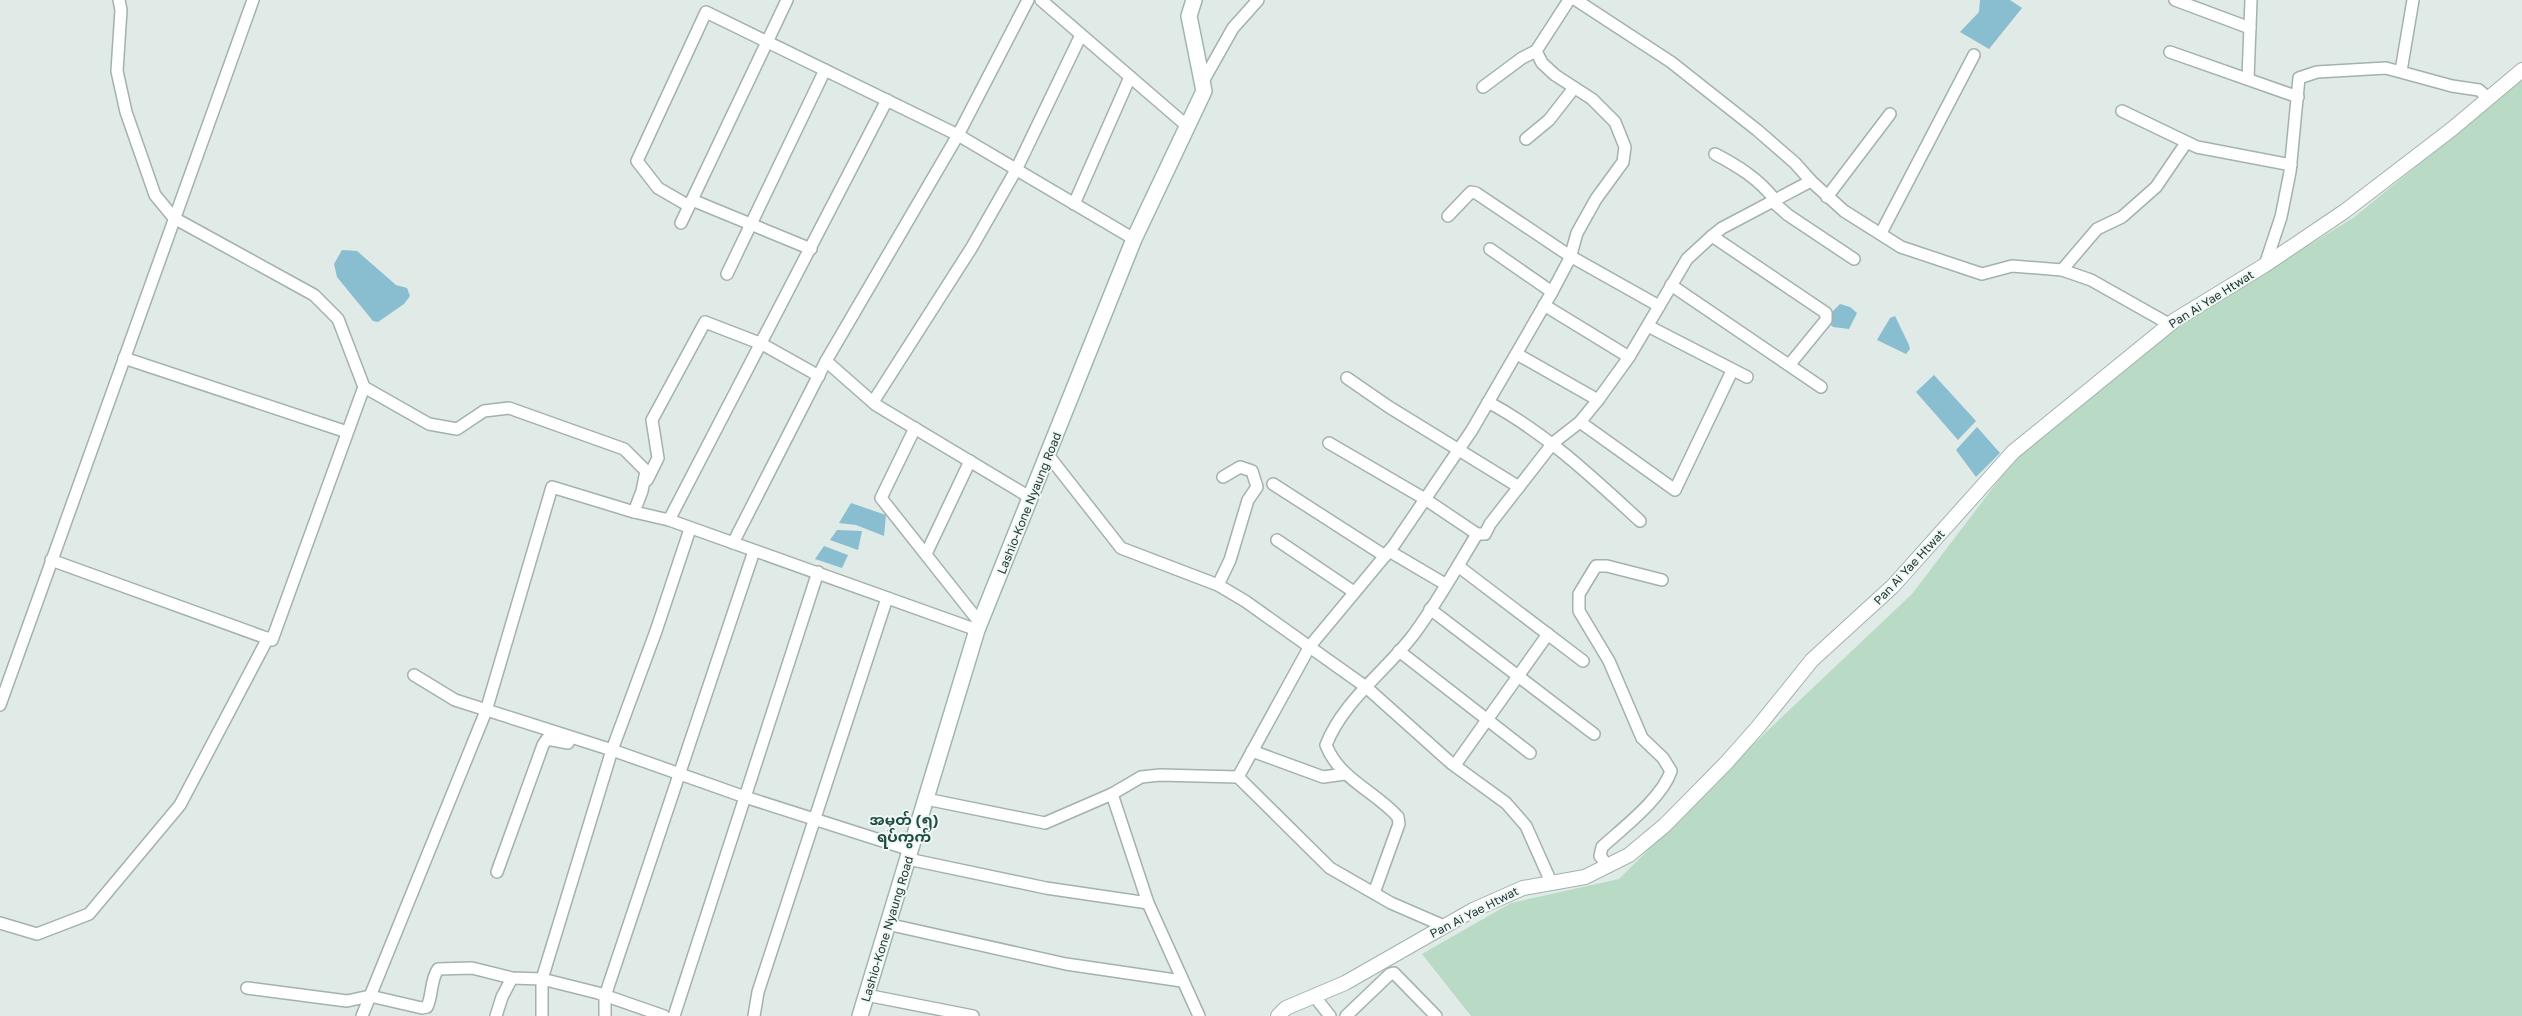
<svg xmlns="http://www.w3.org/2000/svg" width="2522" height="1016" font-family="'Golos Text','Noto Sans Myanmar',sans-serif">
<rect width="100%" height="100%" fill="#e0eae6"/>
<polygon fill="#b9dbc5" points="2522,80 2522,1016 1471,1016 1422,954 1511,903 1619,879 1763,735 1912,594 2017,456 2171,330 2353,218"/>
<g fill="#88becf">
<polygon points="1980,0 2010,0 2022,8 1989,49 1960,32 1979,12"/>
<polygon points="342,250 357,251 396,285 407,288 410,296 404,304 378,322 373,321 337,277 334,264"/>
<polygon points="1840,304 1850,307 1857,313 1849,329 1833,327 1827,321 1832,312"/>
<polygon points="1895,316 1909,345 1910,349 1906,354 1877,340 1890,318"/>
<polygon points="1934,375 1976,421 1958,440 1916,392"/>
<polygon points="1977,427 2000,453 1976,477 1956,450"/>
<polygon points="851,503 886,515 884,536 856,525 839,523"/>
<polygon points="837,530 862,531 858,550 830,540"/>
<polygon points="824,546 848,555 842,568 815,559"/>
</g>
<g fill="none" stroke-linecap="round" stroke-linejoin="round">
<defs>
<g id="minor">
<polyline points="119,0 121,10 117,71 126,112 155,195 174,218 314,295 338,319 364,387 429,424 457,429 484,411 509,408 624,449 646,471 642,491 634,512 669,520 977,630"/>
<polyline points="1041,0 1186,125"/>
<polyline points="1576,0 1671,62 1757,130 1795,163 1811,181 1844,211 1901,247 1982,274 2012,266 2062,270 2091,280 2169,324"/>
<polyline points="2175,0 2250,28"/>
<polyline points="2170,52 2298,97"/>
<polyline points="2401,71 2413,0"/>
<polyline points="2248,79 2251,0"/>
<polyline points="1202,83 1233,28 1258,0"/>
<polyline points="1483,87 1522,58 1536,51"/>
<polyline points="2122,111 2197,147 2291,165"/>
<polyline points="1526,139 1549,120 1574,88"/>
<path d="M1715 154C1738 166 1759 179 1775 200"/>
<polyline points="1827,197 1890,114"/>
<polyline points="692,200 811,249"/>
<polyline points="1772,201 1788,215 1854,259"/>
<polyline points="1074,204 1130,77"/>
<polyline points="689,206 658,188 637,161 706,12 958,135 1134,239"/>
<polyline points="1448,216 1471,192 1476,193 1570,256 1659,306"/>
<polyline points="681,223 787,0"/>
<polyline points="1881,233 1974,55"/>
<polyline points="1490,249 1552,292"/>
<polyline points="2265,265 2281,217 2290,172 2299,78 2317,72 2386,68 2452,86 2479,90 2488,98"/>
<polyline points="2062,270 2097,229 2122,217 2156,187 2186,143"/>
<polyline points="727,274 825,70"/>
<polyline points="1671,285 1821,387"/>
<polyline points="1544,305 1629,357"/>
<polyline points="1648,326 1747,377"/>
<polyline points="1517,354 1598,400"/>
<polyline points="124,358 347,432"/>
<polyline points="826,361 876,405 1031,498"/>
<polyline points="1790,364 1826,320 1826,313 1712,236 1722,228 1811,181"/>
<polyline points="1347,378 1389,407 1519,487"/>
<polyline points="873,402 972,247 1016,170 1081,35"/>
<path d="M1488 402C1546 433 1592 477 1640 521"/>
<polyline points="1580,422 1675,490 1732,371"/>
<polyline points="915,428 881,498 980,623"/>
<polyline points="1329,443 1425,499 1477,534 1485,534 1490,524 1553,443 1580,422 1598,400 1629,357 1687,259 1712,236"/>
<polyline points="1048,455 1121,548 1218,585 1245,601 1366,687 1451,763 1506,803 1526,826 1551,882"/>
<polyline points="647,480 658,458 652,420 705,322 762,344 819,376"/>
<polyline points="1273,484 1385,556"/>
<polyline points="669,520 887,100"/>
<polyline points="1277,540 1354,592"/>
<polyline points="733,543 826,361 958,135 1028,0"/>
<polyline points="1389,551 1445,584"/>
<polyline points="926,554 970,461"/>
<polyline points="51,560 272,640 364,387"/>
<polyline points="1458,566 1583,661"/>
<polyline points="1218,585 1230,560 1248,500 1257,487 1252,471 1240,467 1223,477"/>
<polyline points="1430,609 1594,734"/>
<polyline points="1399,651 1530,753"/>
<polyline points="414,675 455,700 612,750 745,797 911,850"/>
<polyline points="0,705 253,0"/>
<polyline points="1252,751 1323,777 1345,774"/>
<polyline points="1455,765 1548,634"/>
<polyline points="1238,777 1330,868 1391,903 1444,926"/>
<polyline points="1112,794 1141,777 1160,775 1238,777 1310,646 1394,545 1472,430 1552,292 1570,258 1577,233 1596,199 1623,162 1625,147 1615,122 1592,99 1555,75 1542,63 1536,51 1569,0"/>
<polyline points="926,799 1045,823 1112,794 1148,903 1199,1016"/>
<polyline points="908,859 1046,888 1148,903"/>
<path d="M1608 866 1600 856 1602 847C1624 827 1662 798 1671 771L1663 758 1642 738 1609 661 1579 611V594L1596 566H1607L1662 580"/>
<polyline points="497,872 543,745 547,739 568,743"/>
<path d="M1374 893 1399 824 1398 817C1375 791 1339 779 1326 745 1343 701 1386 671 1414 634 1437 603 1457 567 1477 534"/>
<polyline points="0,923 37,934 89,914 180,805 268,638"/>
<polyline points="887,924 1066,964 1182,981"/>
<path d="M247 988 347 1001 370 996 422 1008 427 1007C433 994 430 981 438 969L472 968 512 978 542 979 598 993 664 1016"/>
<polyline points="866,995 973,1016"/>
<polyline points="1315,997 1330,1016"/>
<polyline points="362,1016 486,711 552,487 634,512"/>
<polyline points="496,1016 502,997 512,978"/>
<polyline points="542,1016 542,979 612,750 656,631 690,529"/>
<polyline points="605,1016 605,996 754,551"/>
<polyline points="674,1016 818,572"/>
<polyline points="754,1016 758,992 887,598"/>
<polyline points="1346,1016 1390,974 1394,973 1436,1016"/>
</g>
<polyline id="tertiary" points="1278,1016 1286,1008 1345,983 1473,910 1523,888 1585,877 1629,855 1665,825 1727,762 1758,727 1812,660 1893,586 2013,452 2175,320 2265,265 2345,211 2452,129 2522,70"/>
<polyline id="secondary" points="860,1016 977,630 1134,239 1204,91 1189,16 1194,0"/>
</defs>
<use href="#minor" stroke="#a3b2ad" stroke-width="14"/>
<use href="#tertiary" stroke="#a3b2ad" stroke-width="16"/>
<use href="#secondary" stroke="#9fb6af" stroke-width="18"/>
<use href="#minor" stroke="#fff" stroke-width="11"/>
<use href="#tertiary" stroke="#fff" stroke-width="14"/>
<use href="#secondary" stroke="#fff" stroke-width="15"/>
</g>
<g text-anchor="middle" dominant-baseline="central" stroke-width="4" stroke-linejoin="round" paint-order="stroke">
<g font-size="12" fill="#213a35" stroke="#f0f7f4">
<text transform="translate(2211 299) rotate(-32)">Pan Ai Yae Htwat</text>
<text transform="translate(1029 503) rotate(-68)">Lashio-Kone Nyaung Road</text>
<text transform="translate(1909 567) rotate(-47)">Pan Ai Yae Htwat</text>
<text transform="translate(1474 912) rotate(-27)">Pan Ai Yae Htwat</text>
<text transform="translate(887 929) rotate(-73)">Lashio-Kone Nyaung Road</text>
</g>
<g font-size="15" font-weight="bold" fill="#1d4c44" stroke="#f0f7f4">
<text x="904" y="819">အမှတ် (၅)<tspan x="904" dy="17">ရပ်ကွက်</tspan></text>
</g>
</g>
</svg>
